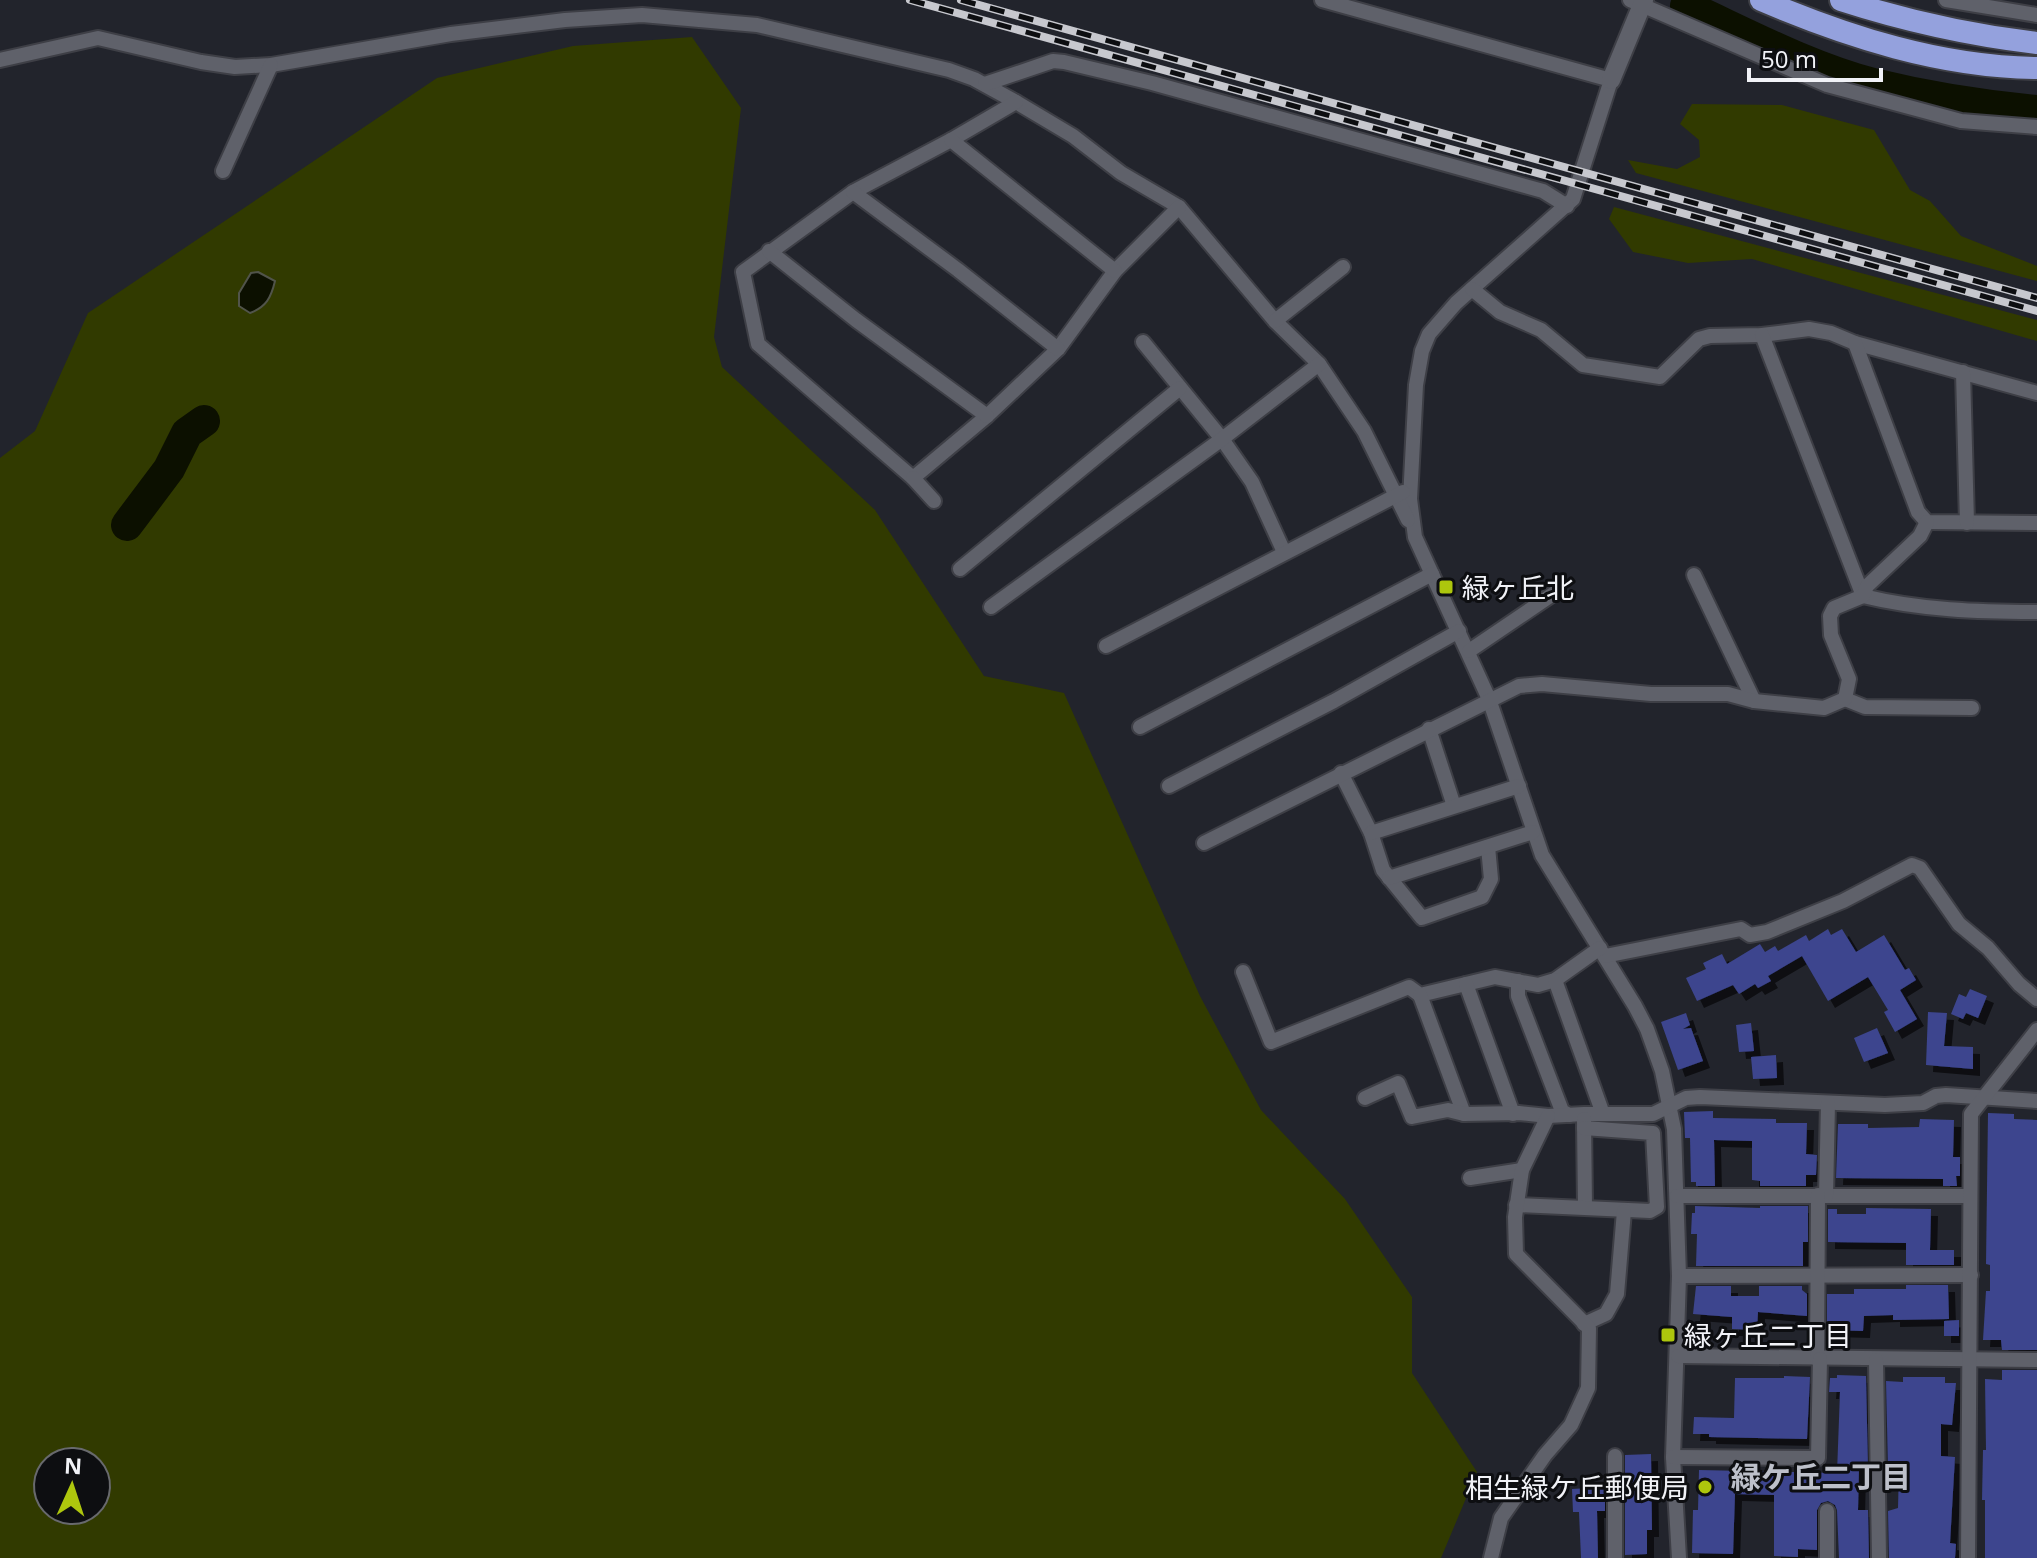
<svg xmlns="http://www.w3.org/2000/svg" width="2037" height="1558" font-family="'Open Sans','Noto Sans JP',sans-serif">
<defs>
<filter id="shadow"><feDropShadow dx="7" dy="7" stdDeviation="0" flood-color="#0009"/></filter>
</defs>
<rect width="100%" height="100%" fill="#22242c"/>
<g fill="#313a00" fill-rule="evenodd">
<path d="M692 37 741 108 714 337 722 367 875 510 984 676 1064 693 1200 996 1261 1110 1345 1199 1412 1297V1373L1477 1472 1441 1558H0V458L35 431 88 313 437 78 573 46ZM48 1462H96V1510H48Z"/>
<polygon points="1692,104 1782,105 1874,130 1910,190 1930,201 1961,236 2037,266 2037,281 1636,173 1628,160 1677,169 1700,157 1699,140 1680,124"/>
<polygon points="1614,207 2037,320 2037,341 1752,259 1688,263 1633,252 1609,219"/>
</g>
<path fill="#0c1000" stroke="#51544a" stroke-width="2" d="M258 272 275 281C271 298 266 307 250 313L239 306V293L251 273Z"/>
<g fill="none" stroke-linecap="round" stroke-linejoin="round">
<g stroke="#0c1000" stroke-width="32">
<path d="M1686 6C1747 34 1808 67 1873 84 1926 97 1982 106 2037 111"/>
<polyline points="127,525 169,469 187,433 204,421"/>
</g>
</g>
<g fill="#3c458e" filter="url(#shadow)">
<polygon points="1828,929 1831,935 1842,929 1856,952 1884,935 1905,970 1909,968 1916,980 1900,990 1917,1019 1895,1032 1884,1012 1888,1010 1868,977 1828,1001 1802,956 1768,976 1771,981 1758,988 1755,984 1739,994 1733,985 1697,1001 1686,978 1706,969 1703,963 1722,954 1727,964 1760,944 1765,952 1775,946 1778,951 1806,935 1809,941"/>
<polygon points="1970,989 1987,996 1978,1018 1966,1013 1963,1019 1951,1014 1959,994 1966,997"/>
<polygon points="1928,1012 1947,1013 1944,1046 1973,1047 1973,1069 1926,1065"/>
<polygon points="1686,1013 1690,1025 1683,1029 1691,1028 1703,1061 1678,1070 1661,1022"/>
<polygon points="1751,1023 1754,1051 1739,1052 1736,1025"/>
<polygon points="1877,1028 1888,1053 1864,1062 1854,1038"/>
<polygon points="1776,1055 1777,1078 1753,1079 1751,1057"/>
<polygon points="1713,1111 1713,1118 1776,1119 1776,1123 1807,1123 1806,1154 1817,1155 1816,1175 1806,1175 1806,1186 1760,1186 1760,1181 1752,1180 1752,1141 1714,1140 1715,1186 1696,1186 1696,1182 1691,1182 1690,1138 1685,1138 1684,1112"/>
<polygon points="1988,1113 2014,1114 2014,1119 2037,1120 2037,1350 2002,1350 2001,1340 1983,1340 1986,1291 1990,1291 1990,1265 1986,1264"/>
<polygon points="1920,1119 1954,1120 1953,1157 1960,1157 1960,1176 1956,1176 1957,1186 1943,1186 1943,1179 1836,1178 1838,1124 1868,1124 1868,1128 1919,1127"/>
<polygon points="1695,1206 1760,1208 1760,1206 1808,1206 1808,1242 1803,1242 1803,1266 1696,1266 1697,1234 1691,1234 1692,1213 1695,1213"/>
<polygon points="1866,1208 1931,1209 1930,1250 1954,1250 1954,1265 1906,1265 1906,1243 1828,1242 1828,1209 1837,1209 1837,1214 1866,1214"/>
<polygon points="1906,1285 1948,1285 1949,1319 1893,1320 1893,1315 1864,1316 1863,1331 1827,1330 1827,1294 1854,1294 1854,1289 1906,1289"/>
<polygon points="1696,1286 1731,1286 1731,1296 1759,1296 1759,1286 1802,1286 1802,1290 1807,1294 1807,1316 1758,1312 1757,1330 1732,1329 1732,1317 1693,1314"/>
<polygon points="1959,1320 1959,1336 1944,1336 1944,1321"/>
<polygon points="2002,1370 2037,1370 2037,1558 1985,1558 1985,1500 1982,1500 1983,1450 1986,1450 1985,1379 2002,1380"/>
<polygon points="1837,1375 1866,1376 1868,1468 1859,1468 1858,1510 1868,1510 1869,1558 1839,1558 1837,1510 1835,1505 1828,1501 1821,1503 1817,1510 1817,1550 1798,1549 1798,1557 1774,1556 1774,1495 1735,1494 1733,1554 1692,1553 1693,1510 1698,1510 1699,1470 1837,1473 1840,1392 1829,1392 1830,1378 1837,1378"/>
<polygon points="1784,1376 1810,1377 1807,1439 1709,1437 1709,1434 1693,1434 1694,1417 1734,1418 1735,1378 1784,1378"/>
<polygon points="1903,1377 1945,1377 1945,1383 1956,1383 1952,1425 1941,1424 1941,1456 1955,1457 1950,1543 1956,1544 1955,1558 1889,1558 1888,1511 1898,1508 1899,1468 1888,1468 1886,1381 1903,1382"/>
<polygon points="1651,1454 1652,1530 1647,1530 1647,1554 1625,1555 1625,1455"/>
<polygon points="1605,1487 1605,1511 1597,1511 1598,1558 1581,1558 1579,1512 1573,1512 1572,1489"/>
</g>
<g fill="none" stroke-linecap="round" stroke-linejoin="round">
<defs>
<g id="minor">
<polyline points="1322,0 1611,80 1573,199 1456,303 1429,334 1422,351 1416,385 1410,499 1415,537 1489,699 1542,855 1635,1006 1647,1029 1662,1071 1674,1129 1679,1276 1673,1457 1679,1558"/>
<polyline points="1630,0 1827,85 1961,121 2037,127"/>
<polyline points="1946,0 2037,15"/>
<polyline points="0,60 98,38 201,62 235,67 271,65 451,34 565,20 642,15 757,25 949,70 974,79 1016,102 1073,136 1121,173 1179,207 1275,321 1319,364 1364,431 1408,520"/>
<polyline points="985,84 1053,61 1064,62 1152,83 1543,191 1567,206"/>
<polyline points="1016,102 951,140 853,192 743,272 758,344 913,478 987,416 1058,349 1115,271 1179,207"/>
<polyline points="951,140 1115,271"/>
<polyline points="223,171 271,65"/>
<polyline points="853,192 958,270 1058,349"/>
<polyline points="769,251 856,320 987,416"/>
<polyline points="1472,289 1500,312 1541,330 1583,365 1660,377 1699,339 1710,336 1762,335 1809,329 1831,333 1855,343 2037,393"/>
<polyline points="1275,321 1343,267"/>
<path d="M1762 335 1863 596C1920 610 1979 612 2037 612"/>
<polyline points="1143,342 1222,439 1252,482 1284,552"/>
<polyline points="1855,343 1918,512 1927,522 2037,523"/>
<polyline points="1963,372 1967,523"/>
<polyline points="913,478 934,501"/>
<polyline points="960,569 1180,388"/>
<polyline points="1694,575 1754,701"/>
<polyline points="991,607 1222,439 1319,364"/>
<polyline points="1106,646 1403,492"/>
<polyline points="1469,651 1556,592"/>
<polyline points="1845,699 1865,707 1972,708"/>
<polyline points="1140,727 1432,574"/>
<polyline points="1429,729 1454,806"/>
<polyline points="1341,773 1371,833 1383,870 1422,918 1482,897 1491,879 1488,847"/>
<polyline points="1169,786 1334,701 1459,631"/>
<polyline points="1371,833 1519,786"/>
<polyline points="1204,843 1519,686 1542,684 1651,694 1728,694 1754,701 1824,708 1845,699 1849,679 1831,635 1830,616 1834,608 1863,596 1867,586 1920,536 1927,522"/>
<polyline points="1389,878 1533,832"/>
<polyline points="1605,956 1741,929 1750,935 1767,932 1843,901 1912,865 1920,868 1959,924 1988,948 2019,984 2037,999"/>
<polyline points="1243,972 1271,1042 1409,987 1420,995 1495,977 1538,985 1555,980 1600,948"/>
<polyline points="1555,980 1603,1114"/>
<polyline points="1518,981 1518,996 1562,1111 1569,1115"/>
<polyline points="1466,984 1513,1114"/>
<polyline points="1420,995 1464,1114"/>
<polyline points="1365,1098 1398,1083 1412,1117 1448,1110 1464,1114 1519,1113 1548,1116 1584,1114 1653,1114 1686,1098 1700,1097 1885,1105 1923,1103 1936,1096 1946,1095 2037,1101"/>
<polyline points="1584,1119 1585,1207"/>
<polyline points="1470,1178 1522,1170"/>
<polyline points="1677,1196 1970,1196"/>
<polyline points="1826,1196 1828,1103"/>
<polyline points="1516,1205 1650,1211 1657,1207 1653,1133 1584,1128"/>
<polyline points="1679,1276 1971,1275"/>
<polyline points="1584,1324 1606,1314 1617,1294 1624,1211"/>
<polyline points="1678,1356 2037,1360"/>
<polyline points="1817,1359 1818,1195"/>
<polyline points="1876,1360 1879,1558"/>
<polyline points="1615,1456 1615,1558"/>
<polyline points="1673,1457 1818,1458 1820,1359"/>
<polyline points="1827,1511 1827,1558"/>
<polyline points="1491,1558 1501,1518 1545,1455 1571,1425 1588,1388 1589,1328 1516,1254 1515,1217 1522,1170 1548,1116"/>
<polyline points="1968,1558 1971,1114 2037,1030"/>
</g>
<polyline id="tertiary" points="1611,80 1644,0"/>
<g id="trunk">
<path d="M1761 0C1848 37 1941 67 2037 68"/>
<path d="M1841 0C1906 21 1969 35 2037 43"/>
</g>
</defs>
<use href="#minor" stroke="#3e3f46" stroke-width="18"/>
<use href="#tertiary" stroke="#3e3f46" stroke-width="22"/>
<use href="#trunk" stroke="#3e3f46" stroke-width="26"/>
<use href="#minor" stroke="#5f616a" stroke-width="14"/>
<use href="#tertiary" stroke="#5f616a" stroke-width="18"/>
<use href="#trunk" stroke="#94a1dd" stroke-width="22"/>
<defs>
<g id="rail">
<polyline points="910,0 2037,311"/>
<polyline points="961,0 2037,298"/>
</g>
</defs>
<use href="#rail" stroke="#c7c8ce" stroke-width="8"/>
<use href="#rail" stroke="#0d0e11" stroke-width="5" stroke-dasharray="15" stroke-linecap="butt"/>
</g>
<g fill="#adc60d" stroke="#0d0e11" stroke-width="3">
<rect x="1438" y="579" width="16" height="16" rx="4"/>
<rect x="1660" y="1327" width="16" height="16" rx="4"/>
<circle cx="1705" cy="1487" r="8"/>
</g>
<g text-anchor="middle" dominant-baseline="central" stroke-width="6" stroke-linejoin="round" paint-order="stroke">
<g font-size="28" fill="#f1f2f7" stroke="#0d0e11" text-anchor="start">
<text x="1462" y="587">緑ヶ丘北</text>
<text x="1684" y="1335">緑ヶ丘二丁目</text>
<text x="1689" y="1487" text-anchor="end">相生緑ケ丘郵便局</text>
</g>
<g font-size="30" font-weight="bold" fill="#bdc0ca" stroke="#0d0e11">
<text x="1821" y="1476">緑ケ丘二丁目</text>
</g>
</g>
<g transform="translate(72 1486) rotate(3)"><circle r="38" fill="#0d0e11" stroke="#68696d" stroke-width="2"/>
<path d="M0-6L14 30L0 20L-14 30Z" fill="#adc60d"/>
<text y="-12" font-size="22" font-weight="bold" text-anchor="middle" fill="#f1f2f7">N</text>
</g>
<path d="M1749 68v12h132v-12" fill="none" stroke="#f1f2f7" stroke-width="4"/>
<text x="1761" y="68" font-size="24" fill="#f1f2f7" stroke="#0d0e11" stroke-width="6" paint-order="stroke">50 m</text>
</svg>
